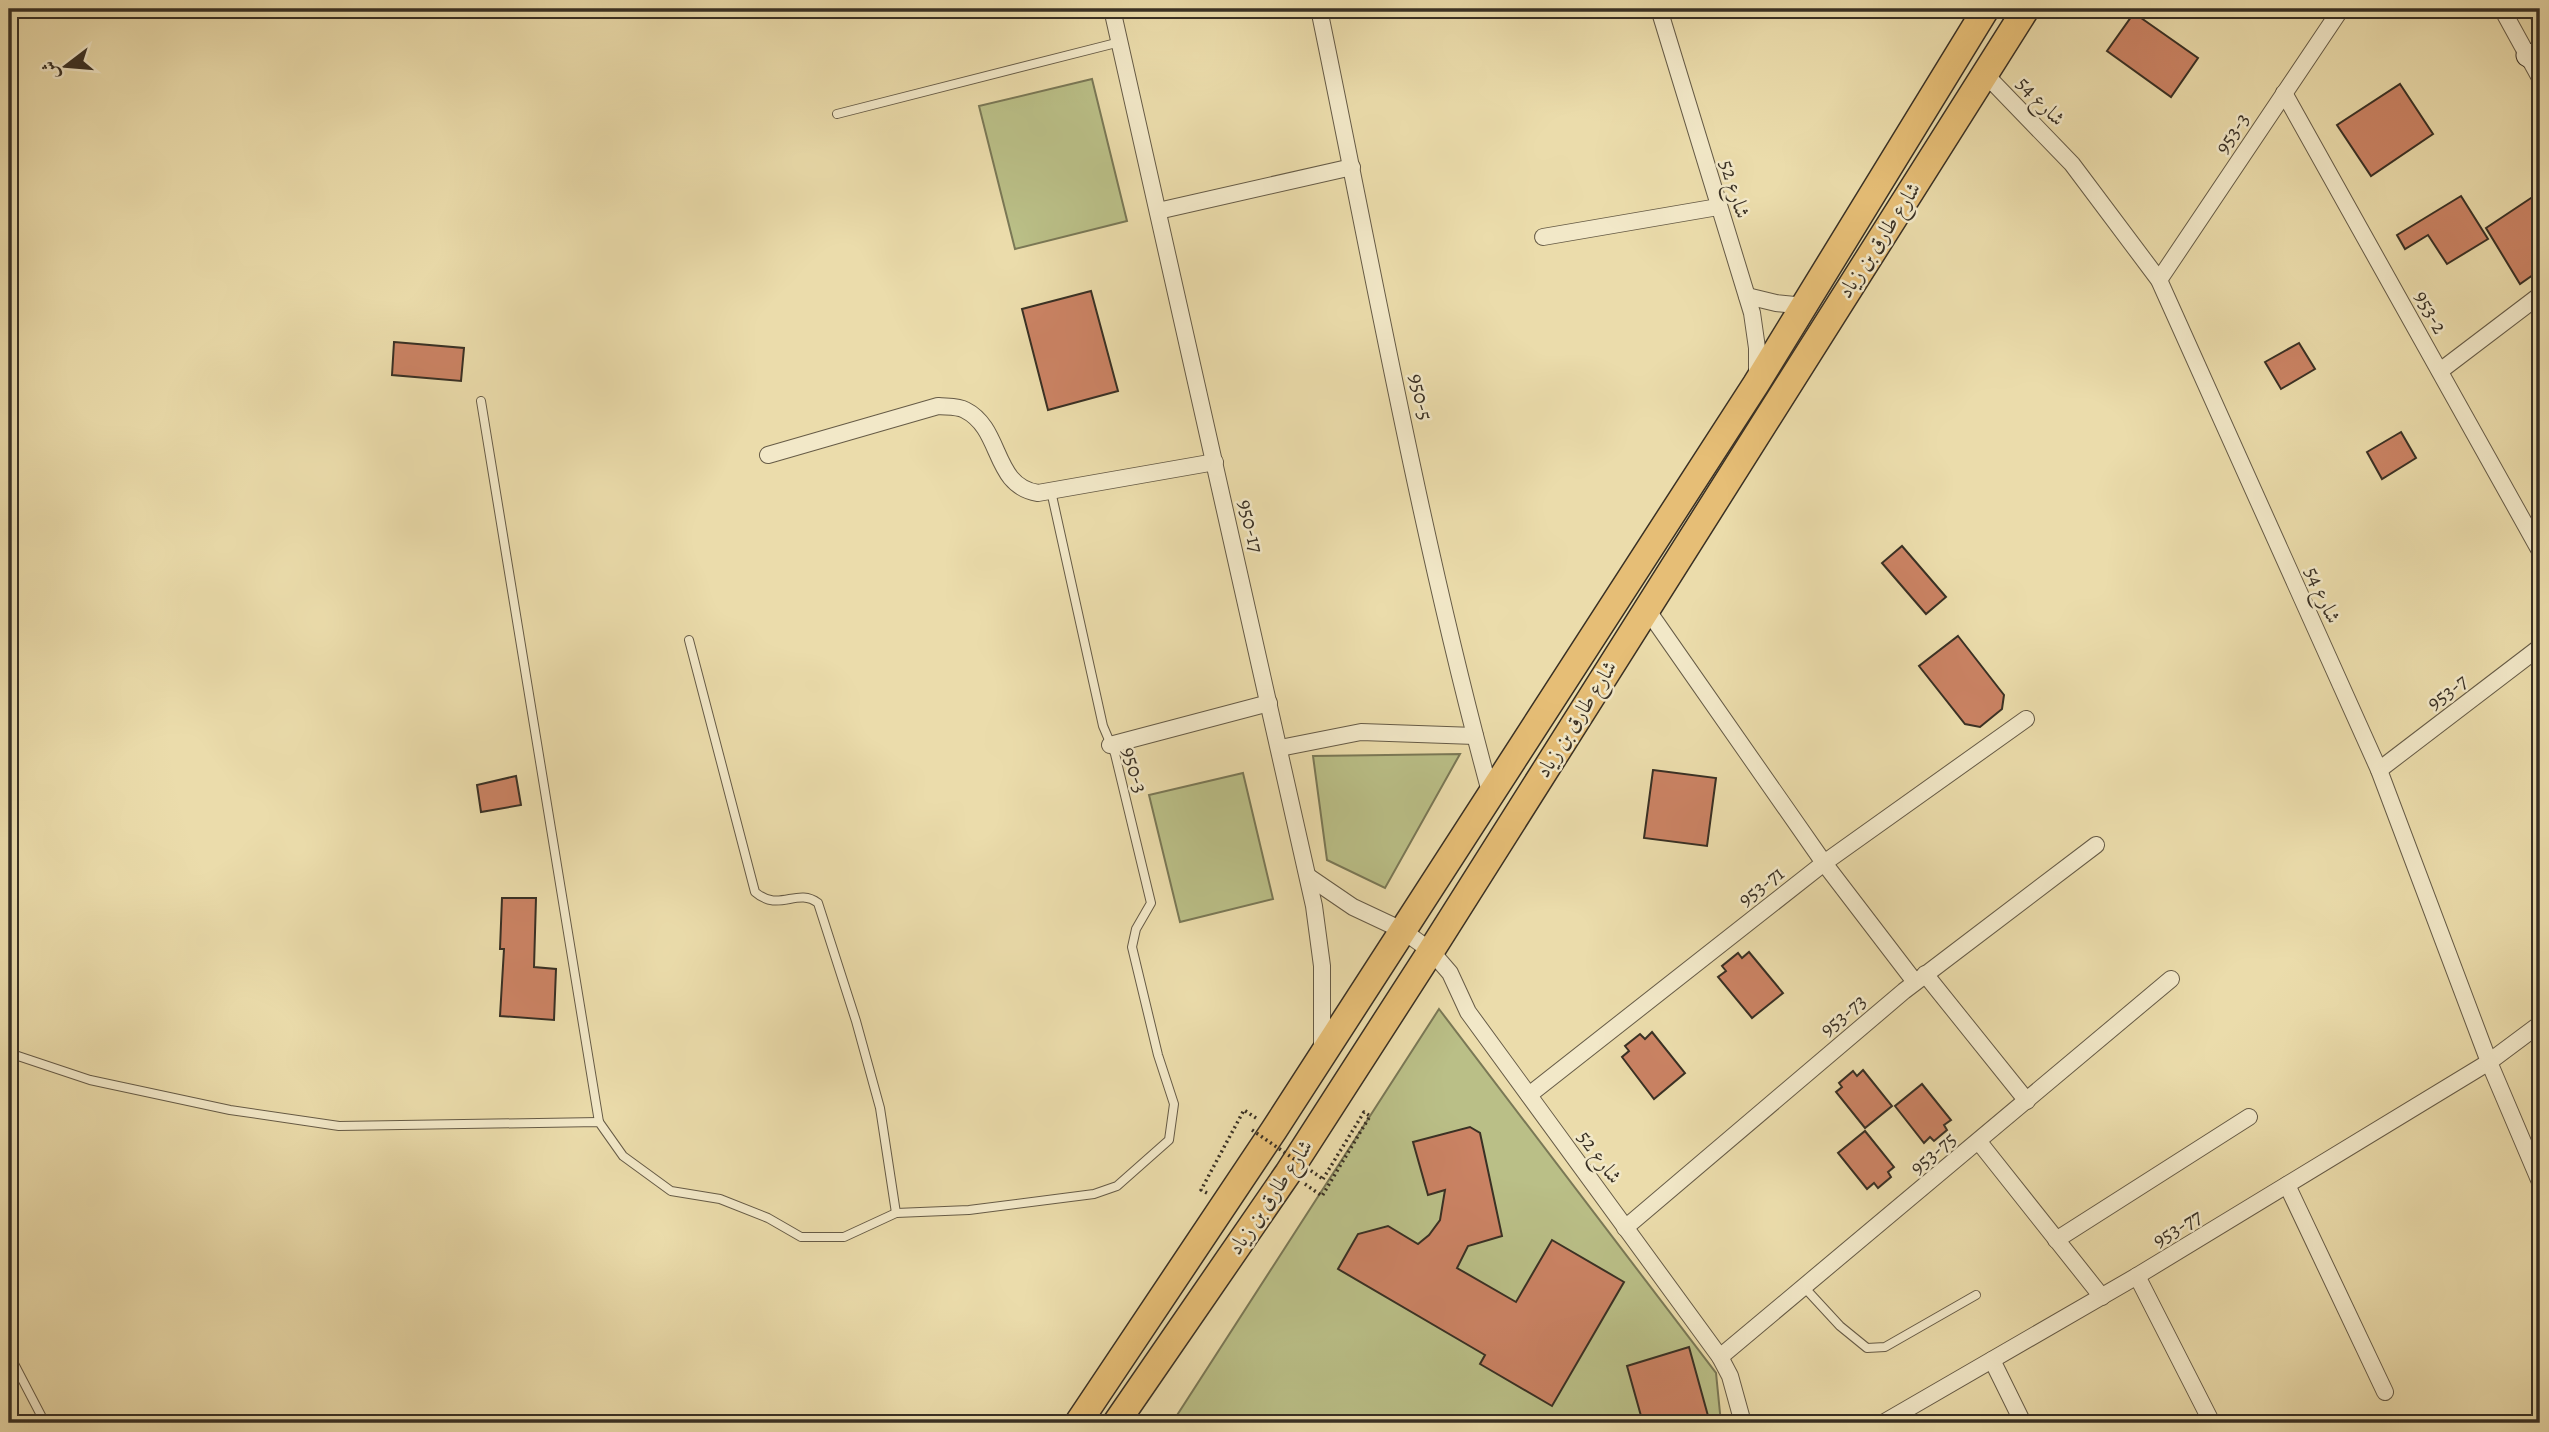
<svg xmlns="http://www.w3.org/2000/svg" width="2549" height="1432" font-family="Alegreya,Amiri,serif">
<rect width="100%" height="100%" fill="#ebdcab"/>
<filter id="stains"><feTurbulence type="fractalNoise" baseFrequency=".00286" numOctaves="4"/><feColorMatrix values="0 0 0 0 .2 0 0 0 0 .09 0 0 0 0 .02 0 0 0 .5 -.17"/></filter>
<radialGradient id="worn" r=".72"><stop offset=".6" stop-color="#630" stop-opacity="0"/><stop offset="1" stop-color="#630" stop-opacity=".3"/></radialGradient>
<g fill="#babf87" stroke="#7a7856" stroke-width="2">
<polygon points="1092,79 1127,221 1015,249 979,106"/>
<polygon points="1460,754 1385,888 1327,860 1313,756"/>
<polygon points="1243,773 1273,899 1180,922 1149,795"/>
<polygon points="1439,1009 1716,1373 1721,1423 1172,1423"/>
</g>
<g fill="#cb8364" stroke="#393024" stroke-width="2">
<polygon points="2134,13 2198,58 2171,97 2107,51"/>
<polygon points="2400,84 2433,134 2371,176 2337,125"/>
<polygon points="2540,192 2540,270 2520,284 2486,228"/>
<polygon points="2461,196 2488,239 2447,264 2428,235 2405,249 2397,235"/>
<polygon points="1091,291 1118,391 1048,410 1022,309"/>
<polygon points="394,342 464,348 461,381 392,375"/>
<polygon points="2299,343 2315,369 2281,389 2265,362"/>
<polygon points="2401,432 2416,458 2382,479 2367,452"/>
<polygon points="1902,546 1946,597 1926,614 1882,563"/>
<polygon points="1958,636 2004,695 2002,709 1980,727 1965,724 1919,666"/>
<polygon points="1653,770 1716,778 1707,846 1644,838"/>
<polygon points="516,776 521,805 481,812 477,785"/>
<polygon points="502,898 536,898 534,967 556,969 554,1020 500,1016 504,949 500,949"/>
<polygon points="1749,952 1783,993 1752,1018 1718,977 1726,971 1722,966 1738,953 1742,958"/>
<polygon points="1652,1032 1685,1073 1654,1099 1622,1057 1629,1051 1625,1046 1640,1034 1645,1039"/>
<polygon points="1863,1070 1892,1106 1865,1128 1836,1092 1842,1087 1839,1083 1853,1071 1857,1076"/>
<polygon points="1922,1084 1951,1120 1944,1125 1947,1130 1934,1141 1930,1137 1924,1143 1895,1106"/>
<polygon points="1470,1127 1480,1133 1502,1236 1468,1246 1457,1268 1516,1302 1552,1240 1624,1282 1552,1406 1480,1364 1485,1355 1338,1269 1358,1234 1388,1226 1418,1244 1429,1235 1440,1220 1445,1190 1428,1195 1413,1142"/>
<polygon points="1865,1131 1894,1167 1888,1172 1891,1177 1878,1188 1874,1183 1867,1189 1838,1153"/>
<polygon points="1689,1347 1710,1423 1643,1423 1627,1366"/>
</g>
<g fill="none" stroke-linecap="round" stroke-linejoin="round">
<defs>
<g id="lane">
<polyline points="837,114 1120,42"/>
<polyline points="481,401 599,1122"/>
<path d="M689 640 755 892C779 913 797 887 818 903L856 1021 880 1108 896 1213"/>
<polyline points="9,1053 90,1080 230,1110 339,1126 599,1122 623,1156 671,1191 720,1199 768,1218 801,1237 844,1237 896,1213 969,1210 1094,1194 1117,1186 1169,1140 1174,1104 1158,1055 1132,947 1136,929 1151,903 1115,754 1103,726 1051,491"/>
<polyline points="1804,1287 1840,1326 1867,1348 1885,1347 1976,1295"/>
<polyline points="9,1354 45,1423"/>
</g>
<g id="street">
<polyline points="1112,9 1314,906 1322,966 1322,1051"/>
<path d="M1319 9C1373 270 1420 534 1490 792"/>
<polyline points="1659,9 1752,313 1757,348 1757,377"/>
<polyline points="2502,9 2540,78"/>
<polyline points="1985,74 2072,164 2159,280 2379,770 2489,1062 2540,1182"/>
<polyline points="2284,93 2540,551"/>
<polyline points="1158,211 1352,167"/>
<polyline points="1543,237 1718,207"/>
<polyline points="2159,280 2341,9"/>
<polyline points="1747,296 1776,303 1805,306"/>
<polyline points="2440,371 2540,295"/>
<path d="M768 455 938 406C946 407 958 406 965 410 1003 429 992 486 1038 493L1215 462"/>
<polyline points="1646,608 1824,863 1915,982"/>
<polyline points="1110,745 1269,703"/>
<polyline points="1280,748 1361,732 1475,736"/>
<polyline points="2379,770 2540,647"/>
<polyline points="1309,877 1353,907 1402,930 1431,951 1450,973 1468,1012 1720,1357 1730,1376 1743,1423"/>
<polyline points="1925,974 2027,1101"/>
<polyline points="1529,1095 1824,863 2026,719"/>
<polyline points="1979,1142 2102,1297"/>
<polyline points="2287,1185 2385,1392"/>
<polyline points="1625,1228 1904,991 2096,845"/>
<polyline points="2056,1240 2249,1117"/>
<polyline points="2137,1276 2212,1423"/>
<polyline points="1720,1357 2171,979"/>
<polyline points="1992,1360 2023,1423"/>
<polyline points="1883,1423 2137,1276 2489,1062 2540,1024"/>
</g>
<g id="secondary">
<polyline points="2539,9 2540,11"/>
<polyline points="2528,55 2540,62"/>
</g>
<g id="primary">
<polyline points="1078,1423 1274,1130 1756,384 1986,9"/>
<polyline points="1116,1423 1288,1173 1431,951 2026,9"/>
</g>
</defs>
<use href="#lane" stroke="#665b46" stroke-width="10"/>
<use href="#street" stroke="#665b46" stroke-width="18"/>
<use href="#secondary" stroke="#393024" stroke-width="25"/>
<use href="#primary" stroke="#393024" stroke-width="29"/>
<g stroke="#393024" stroke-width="3.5" stroke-dasharray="2 3.5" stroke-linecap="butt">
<polyline points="1305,1184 1322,1196 1370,1116 1364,1112 1323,1179"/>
<polyline points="1207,1193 1201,1190 1244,1110 1256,1118"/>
</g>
<use href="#lane" stroke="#f2e8c8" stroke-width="8"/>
<use href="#street" stroke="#f2e8c8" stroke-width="16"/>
<use href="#secondary" stroke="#f2e8c8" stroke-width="23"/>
<use href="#primary" stroke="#e6be76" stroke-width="26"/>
<polyline stroke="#393024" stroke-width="3.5" stroke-dasharray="2 3.5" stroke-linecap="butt" points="1252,1130 1323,1179"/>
</g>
<g text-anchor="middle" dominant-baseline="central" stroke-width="5" stroke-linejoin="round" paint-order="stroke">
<g font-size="21" fill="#393024" stroke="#f2e8c8">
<text transform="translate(2041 101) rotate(46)">شارع 54</text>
<text transform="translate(2232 133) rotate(-56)">953-3</text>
<text transform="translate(1735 189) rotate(73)">شارع 52</text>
<text transform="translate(1879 240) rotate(-57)">شارع طارق بن زياد</text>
<text transform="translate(2431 312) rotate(61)">953-2</text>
<text transform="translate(1421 397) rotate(78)">950-5</text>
<text transform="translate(1251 526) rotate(77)">950-17</text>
<text transform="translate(2323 595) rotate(66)">شارع 54</text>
<text transform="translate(2447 692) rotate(-37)">953-7</text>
<text transform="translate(1576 719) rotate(-58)">شارع طارق بن زياد</text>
<text transform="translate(1135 770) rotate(74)">950-3</text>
<text transform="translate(1761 886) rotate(-38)">953-71</text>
<text transform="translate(1843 1015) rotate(-40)">953-73</text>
<text transform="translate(1933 1153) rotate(-40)">953-75</text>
<text transform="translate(1600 1157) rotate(54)">شارع 52</text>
<text transform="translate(1270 1197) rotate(-56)">شارع طارق بن زياد</text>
<text transform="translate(2177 1228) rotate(-31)">953-77</text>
</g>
</g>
<rect width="2549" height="1432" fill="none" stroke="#ebdcab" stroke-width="35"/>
<rect x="10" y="10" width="2528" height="1411" fill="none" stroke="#393024" stroke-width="3.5"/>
<rect x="18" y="18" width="2514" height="1397" fill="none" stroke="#393024" stroke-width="2"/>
<g transform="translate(66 66) rotate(254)" stroke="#f2e8c8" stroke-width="5" paint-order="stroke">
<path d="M0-5L12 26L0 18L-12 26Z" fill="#393024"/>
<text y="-10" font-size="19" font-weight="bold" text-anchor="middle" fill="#393024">ش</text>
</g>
<rect width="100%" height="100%" filter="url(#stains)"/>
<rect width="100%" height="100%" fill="url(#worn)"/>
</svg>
